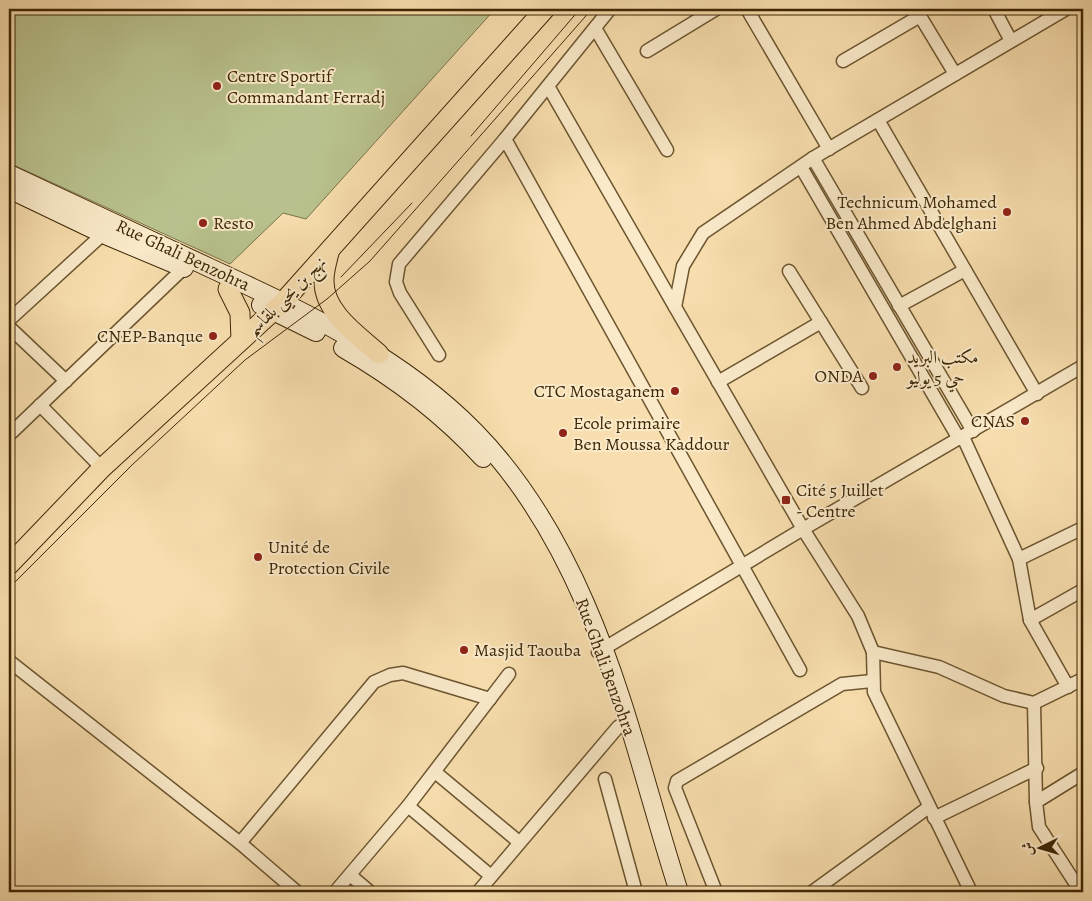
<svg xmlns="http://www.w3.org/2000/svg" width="1092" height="901" font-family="Alegreya,Amiri,serif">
<rect width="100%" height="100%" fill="#f8deae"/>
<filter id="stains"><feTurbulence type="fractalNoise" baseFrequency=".004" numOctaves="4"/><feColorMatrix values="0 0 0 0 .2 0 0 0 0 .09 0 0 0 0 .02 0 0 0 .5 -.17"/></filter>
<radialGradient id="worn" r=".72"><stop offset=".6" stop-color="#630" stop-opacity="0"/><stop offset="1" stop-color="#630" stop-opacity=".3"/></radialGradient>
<polygon fill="#b9c28e" stroke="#7b744a" points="9,9 495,9 306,219 283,213 230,264 9,163"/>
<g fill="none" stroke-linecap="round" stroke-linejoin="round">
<defs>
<g id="street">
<polyline points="747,9 829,149"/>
<polyline points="994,9 1011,41"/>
<polyline points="595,28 667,150"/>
<polyline points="647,51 716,9"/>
<polyline points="843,61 920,16 955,74"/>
<polyline points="548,86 675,307"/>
<polyline points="878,120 1037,394"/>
<polyline points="505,139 800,670"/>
<polyline points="813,158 973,431"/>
<polyline points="801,167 959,439"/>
<polyline points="789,271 862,388"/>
<polyline points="899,306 965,270"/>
<polyline points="9,320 103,234"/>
<polyline points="9,327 66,381"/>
<polyline points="439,355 400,293 396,282 399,264 505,139 610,9"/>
<polyline points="718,382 821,322"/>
<polyline points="40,405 102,468"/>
<polyline points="9,435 188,264"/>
<polyline points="963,437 1019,559 1030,620 1068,687"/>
<polyline points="1019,559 1083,528"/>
<polyline points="1030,620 1083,590"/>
<polyline points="598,652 803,529 675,307 683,266 703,233 813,158 1066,9"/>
<polyline points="873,652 939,667 1004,696 1034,703 1083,679"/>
<polyline points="9,661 240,843 297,892"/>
<polyline points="1034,703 1036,802 1039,827 1081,892"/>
<polyline points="435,772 519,842"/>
<polyline points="605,779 636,892"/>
<polyline points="1036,802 1083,773"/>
<polyline points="408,806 491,876"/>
<polyline points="934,818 1037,768"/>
<polyline points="240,843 374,682 390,675 403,673 490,699"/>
<polyline points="350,875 370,892"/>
<polyline points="335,892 408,806 509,674"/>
<polyline points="478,892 618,727 627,721"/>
<polyline points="716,892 675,788 677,781 842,684 872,681"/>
<polyline points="812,892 929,807"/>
<polyline points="971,892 874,692 873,652 858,616 803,529 1083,366"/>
</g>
<g id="secondary">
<path d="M9 174C75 205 142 236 208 267 303 311 401 356 475 432 522 480 558 541 585 603 626 696 648 796 679 892"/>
<polyline points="9,189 103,234 184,268"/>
<polyline points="261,305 316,332"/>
<path d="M343 348C395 378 443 414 483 458"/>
</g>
<g id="primary">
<path d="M329 253C327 261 324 271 324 280 323 312 358 335 379 354"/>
<polyline points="228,289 240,313 241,340"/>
<polyline points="9,565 102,468 283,302 545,9"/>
</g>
</defs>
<use href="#street" stroke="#6c552f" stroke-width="15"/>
<use href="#secondary" stroke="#3d2705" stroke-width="20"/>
<use href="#primary" stroke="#3d2705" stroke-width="21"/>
<use href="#street" stroke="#faeaca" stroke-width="12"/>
<use href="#secondary" stroke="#faeaca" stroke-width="18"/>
<use href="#primary" stroke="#f8deae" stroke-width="19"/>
<g stroke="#3d2705" stroke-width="1">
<polyline points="471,136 580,9"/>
<polyline points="341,277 412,203"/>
<polyline points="9,588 132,465 245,360 327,299 370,261 592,9"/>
</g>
</g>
<g fill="#8f2418" stroke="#faeaca" stroke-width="2">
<circle cx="217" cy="86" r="5"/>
<circle cx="1007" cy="212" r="5"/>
<circle cx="203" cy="223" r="5"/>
<circle cx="213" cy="336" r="5"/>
<circle cx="897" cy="367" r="5"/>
<circle cx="873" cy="376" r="5"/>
<circle cx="675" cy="391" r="5"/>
<circle cx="1025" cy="421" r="5"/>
<circle cx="563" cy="433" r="5"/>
<rect x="781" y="495" width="10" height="10" rx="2.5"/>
<circle cx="258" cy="557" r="5"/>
<circle cx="464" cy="650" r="5"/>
</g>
<g text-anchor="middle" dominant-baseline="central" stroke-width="4" stroke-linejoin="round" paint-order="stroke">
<g font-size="18" fill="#3d2705" stroke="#faeaca" text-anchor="start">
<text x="227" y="76">Centre Sportif<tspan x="227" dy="21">Commandant Ferradj</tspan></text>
<text x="997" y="202" text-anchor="end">Technicum Mohamed<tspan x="997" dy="21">Ben Ahmed Abdelghani</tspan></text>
<text x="213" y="223">Resto</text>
<text x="203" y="336" text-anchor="end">CNEP-Banque</text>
<text x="907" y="357">مكتب البريد<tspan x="907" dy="21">حي 5 يوليو</tspan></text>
<text x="863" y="376" text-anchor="end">ONDA</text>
<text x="665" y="391" text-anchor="end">CTC Mostaganem</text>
<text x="1015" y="421" text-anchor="end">CNAS</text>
<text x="573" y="423">Ecole primaire<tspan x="573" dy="21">Ben Moussa Kaddour</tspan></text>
<text x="796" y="490">Cité 5 Juillet<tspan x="796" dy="21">- Centre</tspan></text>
<text x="268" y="547">Unité de<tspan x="268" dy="21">Protection Civile</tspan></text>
<text x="474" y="650">Masjid Taouba</text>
</g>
<g font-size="18" fill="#3d2705" stroke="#faeaca">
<text transform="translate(183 255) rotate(25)">Rue Ghali Benzohra</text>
<text transform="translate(286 296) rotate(-45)">نهج بن يحيى بلقاسم</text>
<text transform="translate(606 667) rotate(70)">Rue Ghali Benzohra</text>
</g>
</g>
<rect width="1092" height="901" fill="none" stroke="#f8deae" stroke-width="30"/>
<rect x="10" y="10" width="1072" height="881" fill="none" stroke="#3d2705" stroke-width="2.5"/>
<rect x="15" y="15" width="1062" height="871" fill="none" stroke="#3d2705"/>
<g transform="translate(1040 848) rotate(265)" stroke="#faeaca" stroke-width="4" paint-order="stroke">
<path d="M0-4L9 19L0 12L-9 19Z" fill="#3d2705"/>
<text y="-8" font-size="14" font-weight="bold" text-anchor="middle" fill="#3d2705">ش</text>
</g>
<rect width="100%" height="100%" filter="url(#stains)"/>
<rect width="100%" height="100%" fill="url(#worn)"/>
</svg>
